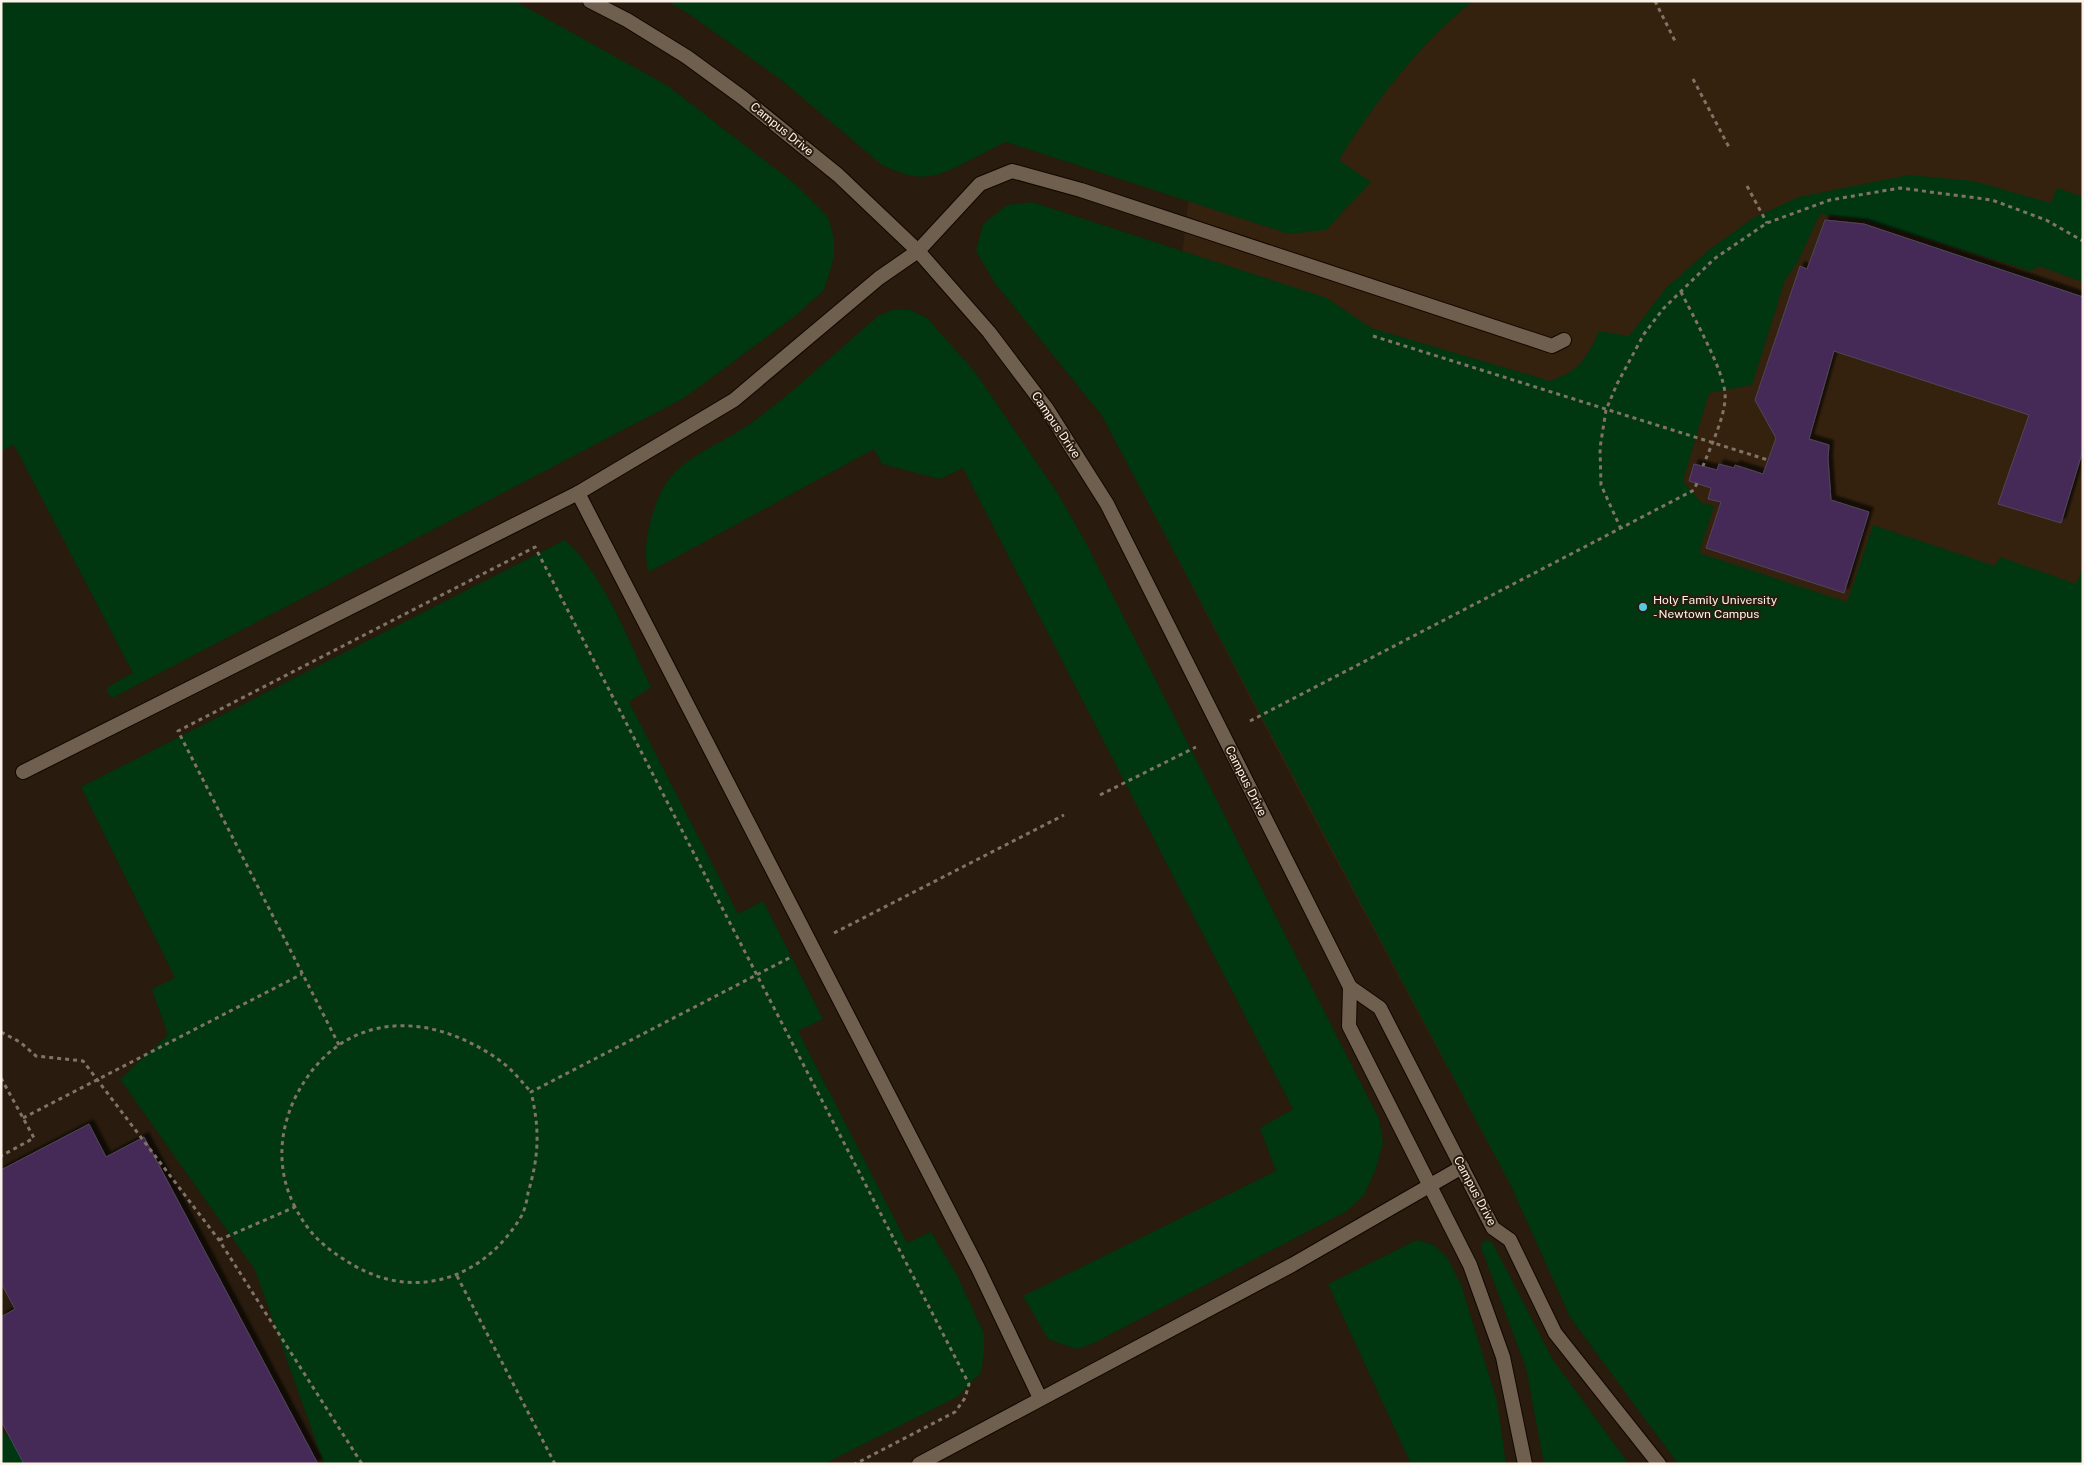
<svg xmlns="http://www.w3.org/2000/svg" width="2084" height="1465" font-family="'Public Sans',sans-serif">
<defs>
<filter id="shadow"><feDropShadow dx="4.5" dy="-4.5" stdDeviation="1" flood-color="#0009"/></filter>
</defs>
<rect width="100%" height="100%" fill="#291b0d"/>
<polygon fill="#35220e" points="1212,1 2083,1 2083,630 1510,1184 1297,787 1152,510"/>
<g fill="#003610">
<polygon points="1,1 515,1 668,86 794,183 828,217 834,238 834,257 824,290 795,316 684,398 112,698 107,692 108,687 133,673 14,445 1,451"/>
<path d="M667 1H1473C1420 43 1374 103 1339 160L1371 182 1326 230 1289 234 1006 142C989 149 946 175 931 176 914 179 897 172 882 165L780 79 689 14Z"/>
<path d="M1909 175 1973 181 2051 203 2057 188 2083 197V282L2039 266 2031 271 1868 221 1820 214 1797 263 1785 280 1752 385 1709 393 1683 481 1701 502 1714 506 1699 553 1847 602 1873 525 1995 566 2000 557 2076 584 2083 567V1464H1678L1570 1317 1510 1184 1102 416 994 282 976 251 983 224 1007 205 1032 202 1327 298 1371 328 1550 381C1579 371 1587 358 1599 331L1629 336 1666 288 1710 249 1753 218 1799 197Z"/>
<path d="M892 310H910L927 318 975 372 1058 494 1087 545 1379 1119 1383 1143 1375 1171 1364 1195 1347 1211 1092 1344 1076 1349 1048 1339 1023 1296 1276 1171 1260 1128 1293 1109 963 468 940 479 882 464 874 449 649 572C639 545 656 489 677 470 699 450 730 439 754 421 797 389 837 351 878 316Z"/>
<path d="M565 540C604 574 628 640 651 687L629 702 738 914 763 901 823 1019 798 1031 907 1243 931 1232 957 1275 984 1334V1353L981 1372 957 1397 824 1464H324L255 1270 120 1079 168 1035 152 989 175 978 81 787Z"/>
<polygon points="1417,1240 1434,1245 1447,1257 1461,1285 1497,1401 1506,1464 1411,1464 1328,1284"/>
<polygon points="1486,1240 1492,1242 1553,1360 1629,1464 1544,1464 1526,1368 1482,1250 1481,1244"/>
<polygon points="1,1431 11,1439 24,1464 1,1464"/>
</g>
<g fill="#452959" stroke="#504659" filter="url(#shadow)">
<polygon points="1825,220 1864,224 2083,297 2083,450 2061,523 1998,504 2029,415 1834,351 1809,439 1829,445 1828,459 1831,500 1869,512 1844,593 1706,548 1721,502 1708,499 1711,488 1689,481 1694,464 1717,470 1719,464 1734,468 1735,465 1763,474 1776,438 1755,400 1800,266 1807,269"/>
<polygon points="89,1124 106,1157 144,1137 318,1464 24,1464 1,1421 1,1317 15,1309 1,1283 1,1170"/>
</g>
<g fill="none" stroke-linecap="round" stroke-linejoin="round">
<defs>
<g id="service">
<polyline points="578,493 978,1268 1040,1398"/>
<polyline points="23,772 578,493 734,400 879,278 918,251 980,184 1012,171 1081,190 1552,346 1564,340"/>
<polyline points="1350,987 1380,1008 1493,1228 1510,1240 1555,1333 1659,1464"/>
<polyline points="1350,987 1349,1026 1470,1265 1503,1357 1525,1464"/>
<polyline points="919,1464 1292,1265 1462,1167"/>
</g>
<polyline id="minor" points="590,1 627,20 687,57 743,98 838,175 918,251 989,332 1047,409 1107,504 1350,987"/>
</defs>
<use href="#service" stroke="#110600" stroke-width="16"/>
<use href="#minor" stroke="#110600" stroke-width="16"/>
<g stroke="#807468" stroke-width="3" stroke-dasharray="4 4" stroke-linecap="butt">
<polyline points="1655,1 1676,43"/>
<polyline points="1693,79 1730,149"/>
<polyline points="1747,186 1767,223"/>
<path d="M1681 292C1693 316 1723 369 1725 393 1727 413 1710 448 1703 466"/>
<polyline points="1373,336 1768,460"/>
<polyline points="1621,529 1601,485 1600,448 1606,410 1617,384 1644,334 1663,309 1714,259 1767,223 1830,200 1900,188 1992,200 2046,220 2083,241"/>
<polyline points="1250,721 1694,490 1697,483"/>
<polyline points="1100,795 1196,747"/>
<polyline points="834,933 1064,815"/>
<polyline points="1,1032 20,1042 36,1056 83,1061 219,1240 362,1464"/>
<polyline points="339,1045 178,731 535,547 969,1384 965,1398 955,1412 855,1464"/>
<polyline points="1,1078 34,1138 1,1156"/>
<polyline points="23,1118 302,974"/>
<path d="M295 1207C277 1172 278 1134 295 1098 338 1011 426 1008 499 1060 512 1069 521 1081 531 1092"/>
<path d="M219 1240 295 1207C310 1236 325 1248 353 1265 417 1302 485 1278 522 1215 525 1209 527 1200 528 1193 539 1156 540 1130 531 1092L791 957"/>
<polyline points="457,1276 555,1464"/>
</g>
<use href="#service" stroke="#6f5f4e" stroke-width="14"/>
<use href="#minor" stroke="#6f5f4e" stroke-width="14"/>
</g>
<circle fill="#56c9e1" stroke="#291b0d" stroke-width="2" cx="1643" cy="607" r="5"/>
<g text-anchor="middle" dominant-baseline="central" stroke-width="4" stroke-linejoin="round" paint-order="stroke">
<g font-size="12" fill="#fcf2e9" stroke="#291b0d">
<text transform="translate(782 129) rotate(39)">Campus Drive</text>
<text transform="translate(1056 425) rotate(56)">Campus Drive</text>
<text transform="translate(1246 781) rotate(63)">Campus Drive</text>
<text transform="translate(1475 1191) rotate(62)">Campus Drive</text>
</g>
<g font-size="12" fill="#fcf2e9" stroke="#291b0d" text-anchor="start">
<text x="1653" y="600">Holy Family University<tspan x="1653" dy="14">- Newtown Campus</tspan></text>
</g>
</g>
<rect width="2084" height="1465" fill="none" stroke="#fcf2e9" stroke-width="5"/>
</svg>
